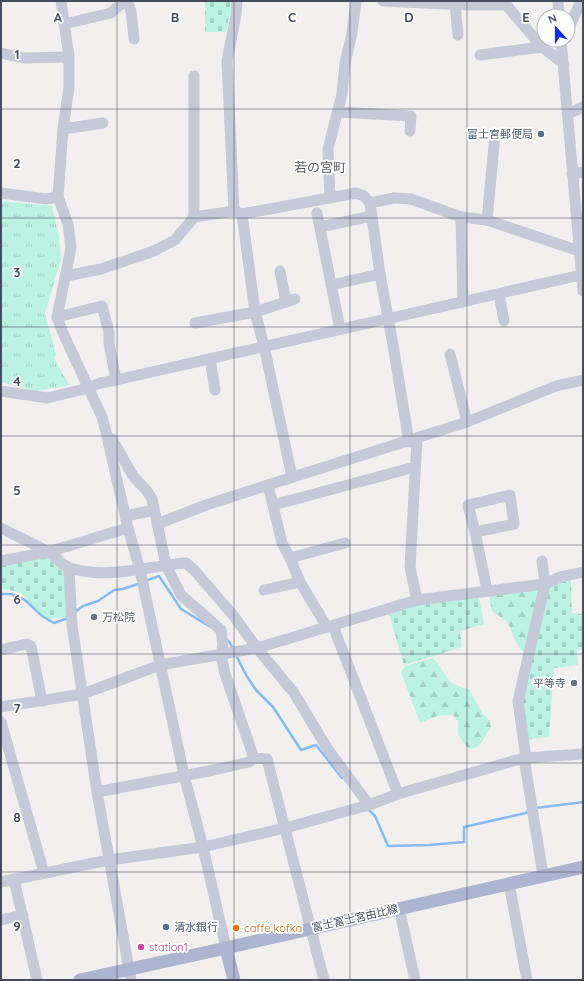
<svg xmlns="http://www.w3.org/2000/svg" width="584" height="981" font-family="Quicksand,'Noto Sans JP',sans-serif">
<defs>
<pattern id="forest-firs" width="22" height="20" patternUnits="userSpaceOnUse"><rect width="22" height="20" fill="#bbf2e1"/><path d="M5 1l3.5 6h-7zM16 11l3.5 6h-7z" fill="#a2d1c3"/></pattern>
<pattern id="cemetery-stones" width="16" height="16" patternUnits="userSpaceOnUse"><rect width="16" height="16" fill="#bbf2e1"/><path d="M2 7V4a2 2 0 0 1 4 0v3zM10 15v-3a2 2 0 0 1 4 0v3z" fill="#a2d1c3"/></pattern>
<pattern id="park-tufts" width="24" height="20" patternUnits="userSpaceOnUse"><rect width="24" height="20" fill="#bbf2e1"/><path d="M3 7l-1-3M5 7V3M7 7l1-3M15 17l-1-3M17 17v-4M19 17l1-3" fill="none" stroke="#a2d1c3"/></pattern>
</defs>
<rect width="100%" height="100%" fill="#f2f0ef"/>
<g fill="url(#forest-firs)">
<polygon points="537,591 531,634 524,653 516,643 510,627 505,620 492,611 489,598 495,594"/>
<path d="M432 658C442 665 445 680 456 685 460 687 465 688 469 689L482 713 490 721 491 728C482 737 483 749 468 749L458 734V721L453 715 437 716 420 723 401 672 405 666Z"/>
</g>
<g fill="url(#cemetery-stones)">
<polygon points="205,1 230,1 231,7 226,32 205,32"/>
<polygon points="48,554 67,569 69,617 47,619 19,592 3,589 1,577 1,564"/>
<polygon points="571,580 572,613 583,614 583,649 577,650 578,665 554,668 549,737 528,739 522,702 547,586"/>
<polygon points="479,598 484,624 460,631 462,647 404,665 389,614 422,602"/>
</g>
<polygon fill="url(#park-tufts)" points="1,201 52,206 59,236 61,260 45,313 56,355 54,358 69,385 37,391 1,382"/>
<g fill="none" stroke-linecap="round" stroke-linejoin="round">
<g stroke="#86bbf1" stroke-width="2.5">
<polyline points="145,581 159,576 181,609 209,626"/>
<polyline points="1,594 11,594 25,600 42,616 54,623 68,618"/>
<polyline points="75,612 83,606 98,601 114,590 123,589 141,583"/>
<polyline points="227,640 230,643 233,649"/>
<polyline points="236,655 246,675 256,690 273,707 301,750 316,745 342,778"/>
<polyline points="536,808 583,802"/>
<polyline points="368,809 375,816 388,846 429,845 464,842 464,827 526,813 529,809"/>
</g>
<g stroke="#c5c9d8" stroke-width="11">
<polyline points="61,1 69,57 69,87 63,129 58,197 68,224 71,248 57,317 63,333 102,417 106,432 128,528 140,570 184,775 203,847 226,948"/>
<polyline points="127,1 131,11 134,39"/>
<polyline points="383,1 467,5 505,5"/>
<polyline points="503,1 542,47 564,64"/>
<polyline points="558,1 559,16"/>
<polyline points="455,4 458,35"/>
<polyline points="64,24 111,13 124,1"/>
<polyline points="568,30 581,1"/>
<polyline points="561,40 583,291"/>
<polyline points="1,53 23,58 69,57"/>
<polyline points="480,55 542,47"/>
<polyline points="338,112 411,116 410,131"/>
<polyline points="568,114 583,107"/>
<polyline points="63,129 103,123"/>
<polyline points="572,174 583,172"/>
<polyline points="1,193 46,199 58,197"/>
<polyline points="330,198 328,149 342,94 345,63 352,33 356,1"/>
<polyline points="370,203 394,198 411,199 461,217 487,220 579,251"/>
<polyline points="234,211 227,61 236,15 237,1"/>
<polyline points="317,213 340,329"/>
<polyline points="242,214 255,312 264,346 292,477"/>
<polyline points="194,217 194,76"/>
<polyline points="461,217 463,302"/>
<polyline points="487,220 495,135"/>
<polyline points="320,227 367,217"/>
<polyline points="280,271 286,302"/>
<polyline points="66,276 101,269 154,251 175,240 194,217 234,211 242,214 356,193 364,196 370,203 380,274 393,345 409,442"/>
<polyline points="331,285 380,274"/>
<polyline points="499,294 504,321"/>
<polyline points="57,317 102,306 109,332 109,343 116,380"/>
<polyline points="195,323 255,312 295,299"/>
<polyline points="450,354 467,422"/>
<polyline points="210,359 215,390"/>
<polyline points="1,391 48,398 88,388 100,383 116,380 581,275"/>
<polyline points="112,439 133,476 147,491 152,499 166,565 181,595 221,630 223,644 221,655 225,674 254,758 267,759 324,980"/>
<polyline points="417,439 410,567 417,600"/>
<polyline points="268,485 282,543 290,558 300,582 327,627"/>
<polyline points="273,505 415,467"/>
<polyline points="126,516 154,510"/>
<polyline points="157,524 206,505 268,485 467,422 556,386 583,380"/>
<path d="M1 528C16 536 33 543 48 552 55 556 62 565 70 568 108 580 148 566 186 563L194 570 233 615 257 648 294 693 327 748 369 805"/>
<polyline points="475,532 514,524 510,495 468,505 475,532 487,590"/>
<polyline points="290,558 345,543"/>
<polyline points="1,561 48,552 128,528"/>
<polyline points="69,568 72,625 97,792 131,980"/>
<polyline points="264,590 300,582"/>
<polyline points="333,626 398,794"/>
<polyline points="1,650 26,644 31,646 42,701"/>
<polyline points="1,707 83,694 160,665 257,648 417,600 545,584 560,577 583,572"/>
<polyline points="1,722 44,873"/>
<polyline points="524,758 543,875"/>
<polyline points="526,758 518,701 545,584 542,561"/>
<polyline points="97,792 214,770 249,762 254,758"/>
<polyline points="14,879 37,980"/>
<polyline points="1,882 109,860 203,847 285,828 369,805 398,794 524,758 583,754"/>
<polyline points="509,883 527,980"/>
<polyline points="399,908 415,980"/>
<polyline points="1,920 23,915"/>
</g>
<g stroke="#adb4d0" stroke-width="13">
<polyline points="226,948 234,980"/>
<polyline points="80,980 226,948 583,867"/>
</g>
</g>
<path fill="none" stroke="#464b5e" stroke-width="1" stroke-opacity="0.55" d="M117 1V980M234 1V980M350 1V980M467 1V980M1 109H583M1 218H583M1 327H583M1 436H583M1 545H583M1 654H583M1 763H583M1 872H583"/>
<g fill="#5c6f8a" stroke="#fff" stroke-width="1.5">
<circle cx="541" cy="134" r="4"/>
<circle cx="166" cy="927" r="4"/>
</g>
<g fill="#6b7280" stroke="#fff" stroke-width="1.5">
<circle cx="94" cy="617" r="4"/>
<circle cx="574" cy="683" r="4"/>
</g>
<circle fill="#e8710a" stroke="#fff" stroke-width="1.5" cx="236" cy="928" r="4"/>
<circle fill="#d1479c" stroke="#fff" stroke-width="1.5" cx="141" cy="947" r="4"/>
<g text-anchor="middle" dominant-baseline="central" stroke-width="3.5" stroke-linejoin="round" paint-order="stroke">
<g font-size="11" fill="#4e5e75" stroke="#fff" text-anchor="end">
<text x="533" y="134">富士宮郵便局</text>
<text x="174" y="927" text-anchor="start">清水銀行</text>
</g>
<g font-size="11" fill="#5b616d" stroke="#fff" text-anchor="start">
<text x="102" y="617">万松院</text>
<text x="566" y="683" text-anchor="end">平等寺</text>
</g>
<g font-size="11" fill="#464b5e" stroke="#fff">
<text transform="translate(355 918) rotate(-13)">富士富士宮由比線</text>
</g>
<g font-size="11" fill="#c56008" stroke="#fff" text-anchor="start">
<text x="244" y="928">caffe kofka</text>
</g>
<g font-size="11" fill="#b23c85" stroke="#fff" text-anchor="start">
<text x="149" y="947">station1</text>
</g>
<g font-size="13" fill="#5b5d65" stroke="#fff">
<text x="320" y="167">若の宮町</text>
</g>
</g>
<g font-size="13" text-anchor="middle" font-weight="bold" fill="#464b5e" stroke="#fff" stroke-width="3.5" stroke-linejoin="round" paint-order="stroke">
<text x="58" y="22">A</text>
<text x="175" y="22">B</text>
<text x="292" y="22">C</text>
<text x="409" y="22">D</text>
<text x="526" y="22">E</text>
<text x="17" y="59">1</text>
<text x="17" y="168">2</text>
<text x="17" y="277">3</text>
<text x="17" y="386">4</text>
<text x="17" y="495">5</text>
<text x="17" y="604">6</text>
<text x="17" y="713">7</text>
<text x="17" y="822">8</text>
<text x="17" y="931">9</text>
</g>
<rect width="584" height="981" fill="none" stroke="#464b5e" stroke-width="4"/>
<g transform="translate(556 28) rotate(339)"><circle r="19" fill="#ffffff" stroke="#b5b7bf"/>
<path d="M0-3L7 15L0 10L-7 15Z" fill="#0f2dec"/>
<text y="-6" font-size="11" font-weight="bold" text-anchor="middle" fill="#464b5e">N</text>
</g>
</svg>
